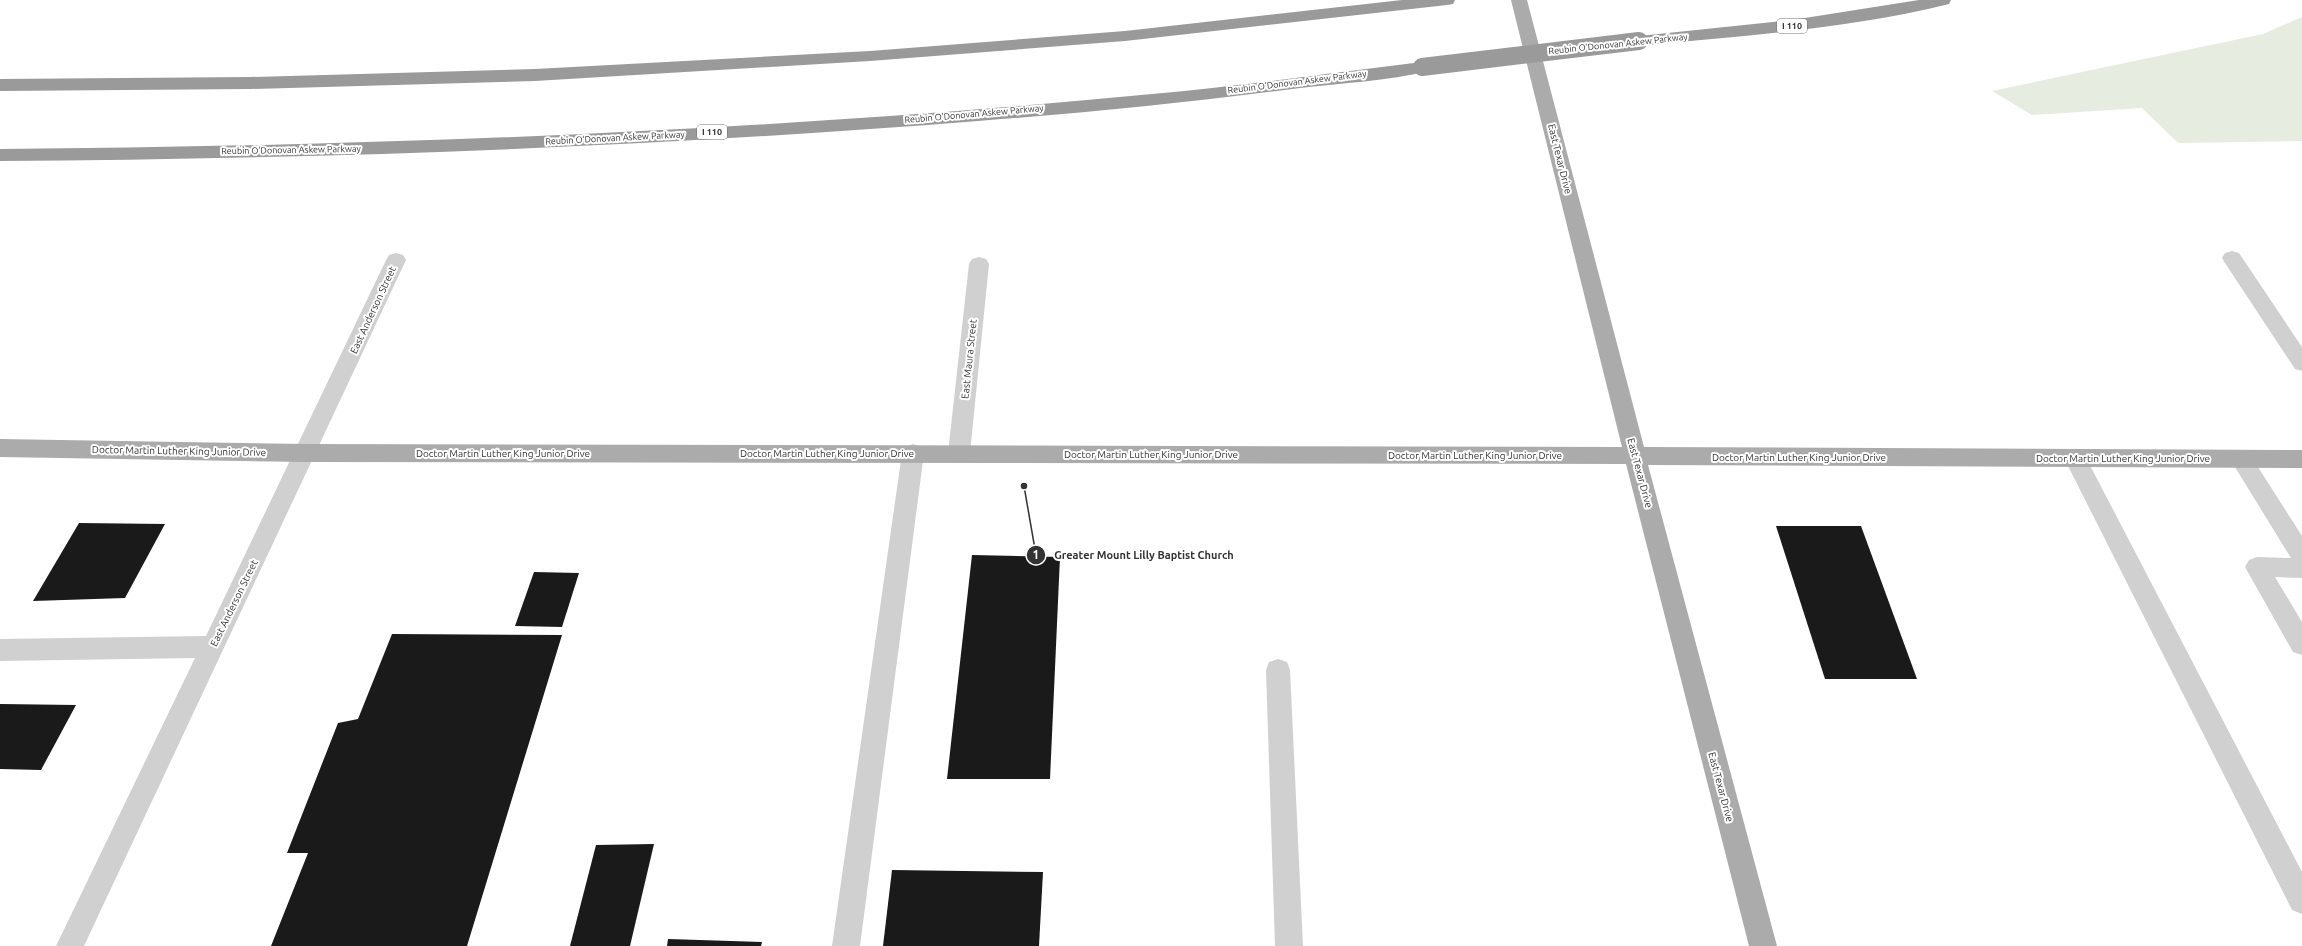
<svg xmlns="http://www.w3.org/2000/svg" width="2302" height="946" font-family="Ubuntu,sans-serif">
<rect width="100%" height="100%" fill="#fff"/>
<polygon fill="#e6ecdf" points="2302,17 2302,141 2178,143 2142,108 2032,115 1992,91 2263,34"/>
<g fill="#1a1a1a">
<polygon points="79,523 165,524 125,598 33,601"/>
<polygon points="1776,526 1861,526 1917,679 1825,679"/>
<polygon points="972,555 1060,557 1050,779 947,779"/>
<polygon points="534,572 579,573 562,627 515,626"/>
<polygon points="392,634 562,635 467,946 271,946 308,853 287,853 338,723 358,719"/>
<polygon points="0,704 76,705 41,770 0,769"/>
<polygon points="654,844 630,946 570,946 596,845"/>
<polygon points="892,870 1043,872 1039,946 883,946"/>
<polygon points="668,939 762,942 761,946 667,946"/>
</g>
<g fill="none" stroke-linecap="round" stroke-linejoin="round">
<g fill="#d0d0d0" fill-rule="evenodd">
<polygon points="2232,251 2239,253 2302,347 2302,371 2295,369 2225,263 2222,258 2225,253"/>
<polygon points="396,253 403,255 406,260 84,946 56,946 195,658 0,661 0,639 206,636 386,260 389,255"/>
<polygon points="979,257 986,259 989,264 970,453 967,459 959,462 951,459 948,453 969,264 972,259"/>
<polygon points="913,444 921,447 924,453 860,946 832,946 902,453 905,447"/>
<polygon points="2075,449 2083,452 2302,872 2302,914 2292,910 2064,458 2067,452"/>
<polygon points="2241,450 2249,453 2302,536 2302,578 2275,577 2302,622 2302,655 2293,652 2245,567 2249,560 2257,557 2291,558 2230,459 2233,453"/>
<polygon points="1278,659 1287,662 1290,670 1303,946 1275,946 1266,670 1269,662"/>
</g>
<polygon fill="#ababab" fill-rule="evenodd" points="1511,0 1527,0 1644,447 2302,450 2302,468 1648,465 1777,946 1749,946 1626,464 306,462 0,457 0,439 306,444 1622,447"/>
<g fill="#9a9a9a" fill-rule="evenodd">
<polygon points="1402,0 1455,0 1453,4 1447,5 1125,41 870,61 535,81 250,89 0,91 0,79 250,77 535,69 870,51 1125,31"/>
<path d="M1919 0H1951L1949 4C1848 29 1742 36 1639 46L1633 45 1631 41 1633 37 1639 36 1792 20Z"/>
<path d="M1422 62 1428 63 1431 67 1428 71C1388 81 1341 83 1300 88 1193 102 1085 113 978 121 652 147 326 159 0 161V149C385 146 769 131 1152 94 1242 86 1332 73 1422 62Z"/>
</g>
<polyline stroke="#9a9a9a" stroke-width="18" points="1422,67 1639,41"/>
</g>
<g text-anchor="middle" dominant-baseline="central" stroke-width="4" stroke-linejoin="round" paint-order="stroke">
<g fill="#fff" stroke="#707070" stroke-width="1">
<rect x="1777" y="19" width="30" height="14" rx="3"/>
<rect x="697" y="125" width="30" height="14" rx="3"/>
</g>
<g font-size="9" font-weight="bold" fill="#333">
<text x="1792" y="26">I 110</text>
<text x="712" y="132">I 110</text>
</g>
<g font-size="9" fill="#333" stroke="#fff">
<text transform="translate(1618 44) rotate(-6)">Reubin O'Donovan Askew Parkway</text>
<text transform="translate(1297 82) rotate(-7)">Reubin O'Donovan Askew Parkway</text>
<text transform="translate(974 114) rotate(-5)">Reubin O'Donovan Askew Parkway</text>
<text transform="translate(615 138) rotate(-3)">Reubin O'Donovan Askew Parkway</text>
<text transform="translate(291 150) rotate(-1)">Reubin O'Donovan Askew Parkway</text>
</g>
<g font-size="10" fill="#333" stroke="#fff">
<text transform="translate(1560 159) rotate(76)">East Texar Drive</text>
<text transform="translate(373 310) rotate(-65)">East Anderson Street</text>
<text transform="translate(969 359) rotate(-84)">East Maura Street</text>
<text transform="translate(179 451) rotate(1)">Doctor Martin Luther King Junior Drive</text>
<text x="503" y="453">Doctor Martin Luther King Junior Drive</text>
<text x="827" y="453">Doctor Martin Luther King Junior Drive</text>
<text x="1151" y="454">Doctor Martin Luther King Junior Drive</text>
<text x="1475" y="455">Doctor Martin Luther King Junior Drive</text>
<text x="1799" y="457">Doctor Martin Luther King Junior Drive</text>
<text x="2123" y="458">Doctor Martin Luther King Junior Drive</text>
<text transform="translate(1640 473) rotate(75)">East Texar Drive</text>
<text transform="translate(234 603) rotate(-64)">East Anderson Street</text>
<text transform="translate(1721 787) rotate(75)">East Texar Drive</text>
</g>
</g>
<path fill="none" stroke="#333" stroke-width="1.5" d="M1024 486L1036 555"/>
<g fill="#333" stroke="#fff" stroke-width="1.5">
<circle cx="1024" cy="486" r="4"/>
<circle cx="1036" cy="555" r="10"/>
</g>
<g font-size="12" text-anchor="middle" font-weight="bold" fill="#fff">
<text x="1036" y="559">1</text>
</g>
<g font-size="11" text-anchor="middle" font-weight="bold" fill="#333" stroke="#fff" stroke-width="4" stroke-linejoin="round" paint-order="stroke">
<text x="1144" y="559">Greater Mount Lilly Baptist Church</text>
</g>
</svg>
